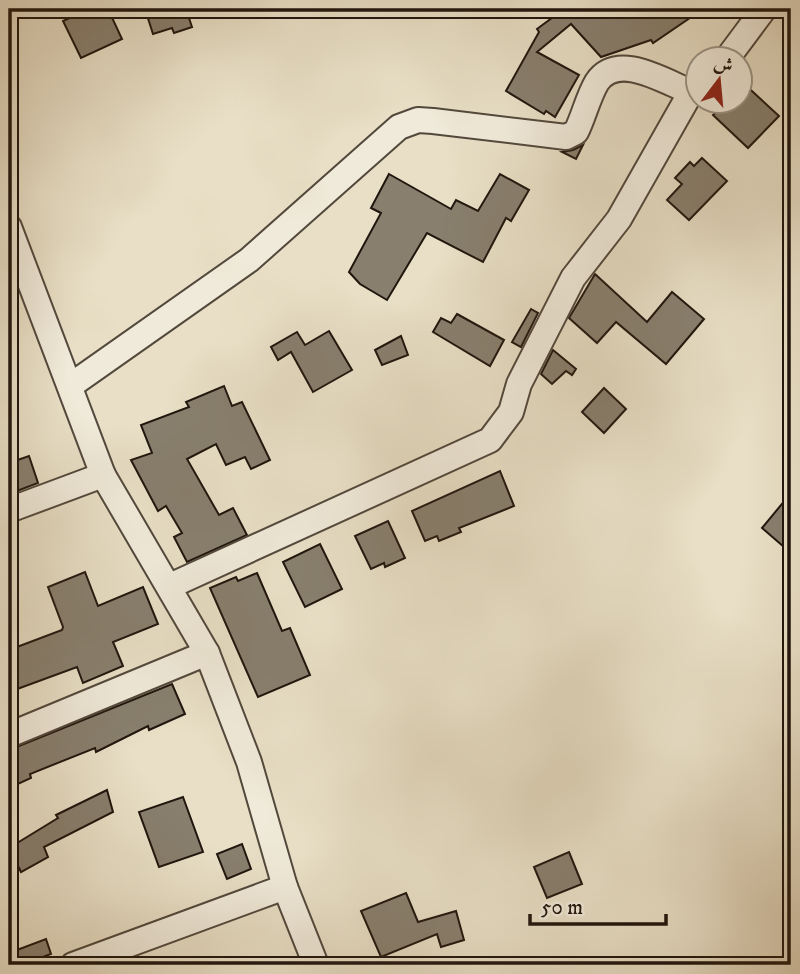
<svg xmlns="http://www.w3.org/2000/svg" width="800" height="974" font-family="'IM FELL DW Pica',Amiri,serif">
<rect width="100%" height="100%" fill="#e8dfc6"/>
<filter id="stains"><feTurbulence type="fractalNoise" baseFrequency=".00286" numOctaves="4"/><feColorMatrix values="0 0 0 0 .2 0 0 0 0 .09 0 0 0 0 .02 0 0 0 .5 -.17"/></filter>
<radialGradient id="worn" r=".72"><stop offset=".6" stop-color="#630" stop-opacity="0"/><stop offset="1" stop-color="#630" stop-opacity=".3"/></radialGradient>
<g fill="#887f6e" stroke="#20160e" stroke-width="2">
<polygon points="89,9 108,9 122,39 81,58 63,21"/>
<polygon points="145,9 186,9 192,27 174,33 172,28 153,34"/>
<polygon points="557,9 703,9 653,43 651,40 601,57 571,24 537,52 579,75 555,117 546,111 544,114 506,91 539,32 537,29 560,12"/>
<polygon points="740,80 779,116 748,148 713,115 727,102 740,102"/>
<polygon points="583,145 576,159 562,152 573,150"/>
<polygon points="702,158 727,181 689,220 667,200 682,184 675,178 690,162 694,166"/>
<polygon points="389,174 451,209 456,200 478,211 500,174 529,190 511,221 506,218 483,262 427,233 387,300 360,284 349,272 381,213 371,208"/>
<polygon points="595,274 647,322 672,292 704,319 666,364 616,322 597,343 569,318"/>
<polygon points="531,309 538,313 521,347 512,342"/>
<polygon points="457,314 504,340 490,366 433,332 441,318 451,323"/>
<polygon points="329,331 352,370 313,392 291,352 278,360 271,347 297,332 305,345"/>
<polygon points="401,336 408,355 382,365 375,350"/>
<polygon points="553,350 576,369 572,375 566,371 552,384 541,374"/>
<polygon points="224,386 232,406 242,402 270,460 251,469 245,457 226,465 216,444 187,459 219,515 233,508 247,535 187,562 174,537 182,533 166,506 158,511 131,460 152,453 141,425 189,407 186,402"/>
<polygon points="604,388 626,409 604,433 582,412"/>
<polygon points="29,456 38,483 9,494 9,463"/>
<polygon points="500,471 514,506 459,528 461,532 439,541 437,536 425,541 412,511"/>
<polygon points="791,493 791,553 762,528"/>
<polygon points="388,521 405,558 385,567 384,563 371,569 355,536"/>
<polygon points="320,544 342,589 305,607 283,562"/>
<polygon points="85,572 98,606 143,587 158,624 113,642 123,666 83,683 77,667 9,692 9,650 62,630 63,627 48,587"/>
<polygon points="257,573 282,631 290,628 310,675 258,697 210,588 236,577 238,581"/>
<polygon points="172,684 185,714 149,730 148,726 96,752 95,748 30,774 31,778 9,788 9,750"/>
<polygon points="107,790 113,812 44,847 48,857 21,872 9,848 58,818 56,815"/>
<polygon points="183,797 203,852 159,867 139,812"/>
<polygon points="242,844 251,869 227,879 217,854"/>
<polygon points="569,852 582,884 547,898 534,867"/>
<polygon points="406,893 418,922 456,911 464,940 441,947 437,934 381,957 361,911"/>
<polygon points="46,939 51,954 21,965 9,965 9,953"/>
</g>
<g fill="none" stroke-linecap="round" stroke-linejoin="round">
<defs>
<g id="minor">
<polyline points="726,60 764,9"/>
<polyline points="9,227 103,475 207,653 249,762 285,887 316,965"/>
<path d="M70 386 249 260 399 127 418 120 433 121 566 137 576 132C584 116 588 97 597 82 618 51 665 82 691 92"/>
<polyline points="9,510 103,475"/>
<polyline points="170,586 490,440 511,412 519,384 573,278 619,219 691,92 698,86"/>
<polyline points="9,735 207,653"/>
<polyline points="73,965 285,887"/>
</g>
</defs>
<use href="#minor" stroke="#52483c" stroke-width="28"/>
<use href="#minor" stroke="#f0eada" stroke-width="24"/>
</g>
<rect width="800" height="974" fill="none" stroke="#e8dfc6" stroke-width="35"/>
<rect x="10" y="10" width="779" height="953" fill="none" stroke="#20160e" stroke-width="3.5"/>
<rect x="18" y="18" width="765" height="939" fill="none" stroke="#20160e" stroke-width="2"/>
<g transform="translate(719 80) rotate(16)"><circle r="33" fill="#f0eada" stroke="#9d9588" stroke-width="2"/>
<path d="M0-5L12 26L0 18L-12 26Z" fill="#8f2418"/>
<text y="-10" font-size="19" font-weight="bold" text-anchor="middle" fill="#20160e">ش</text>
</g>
<path d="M530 914v10h136v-10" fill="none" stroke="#20160e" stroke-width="3.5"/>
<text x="541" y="914" font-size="21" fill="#20160e" stroke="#f0eada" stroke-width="5" paint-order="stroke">50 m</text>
<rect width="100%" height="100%" filter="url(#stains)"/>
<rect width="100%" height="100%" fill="url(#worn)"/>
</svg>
